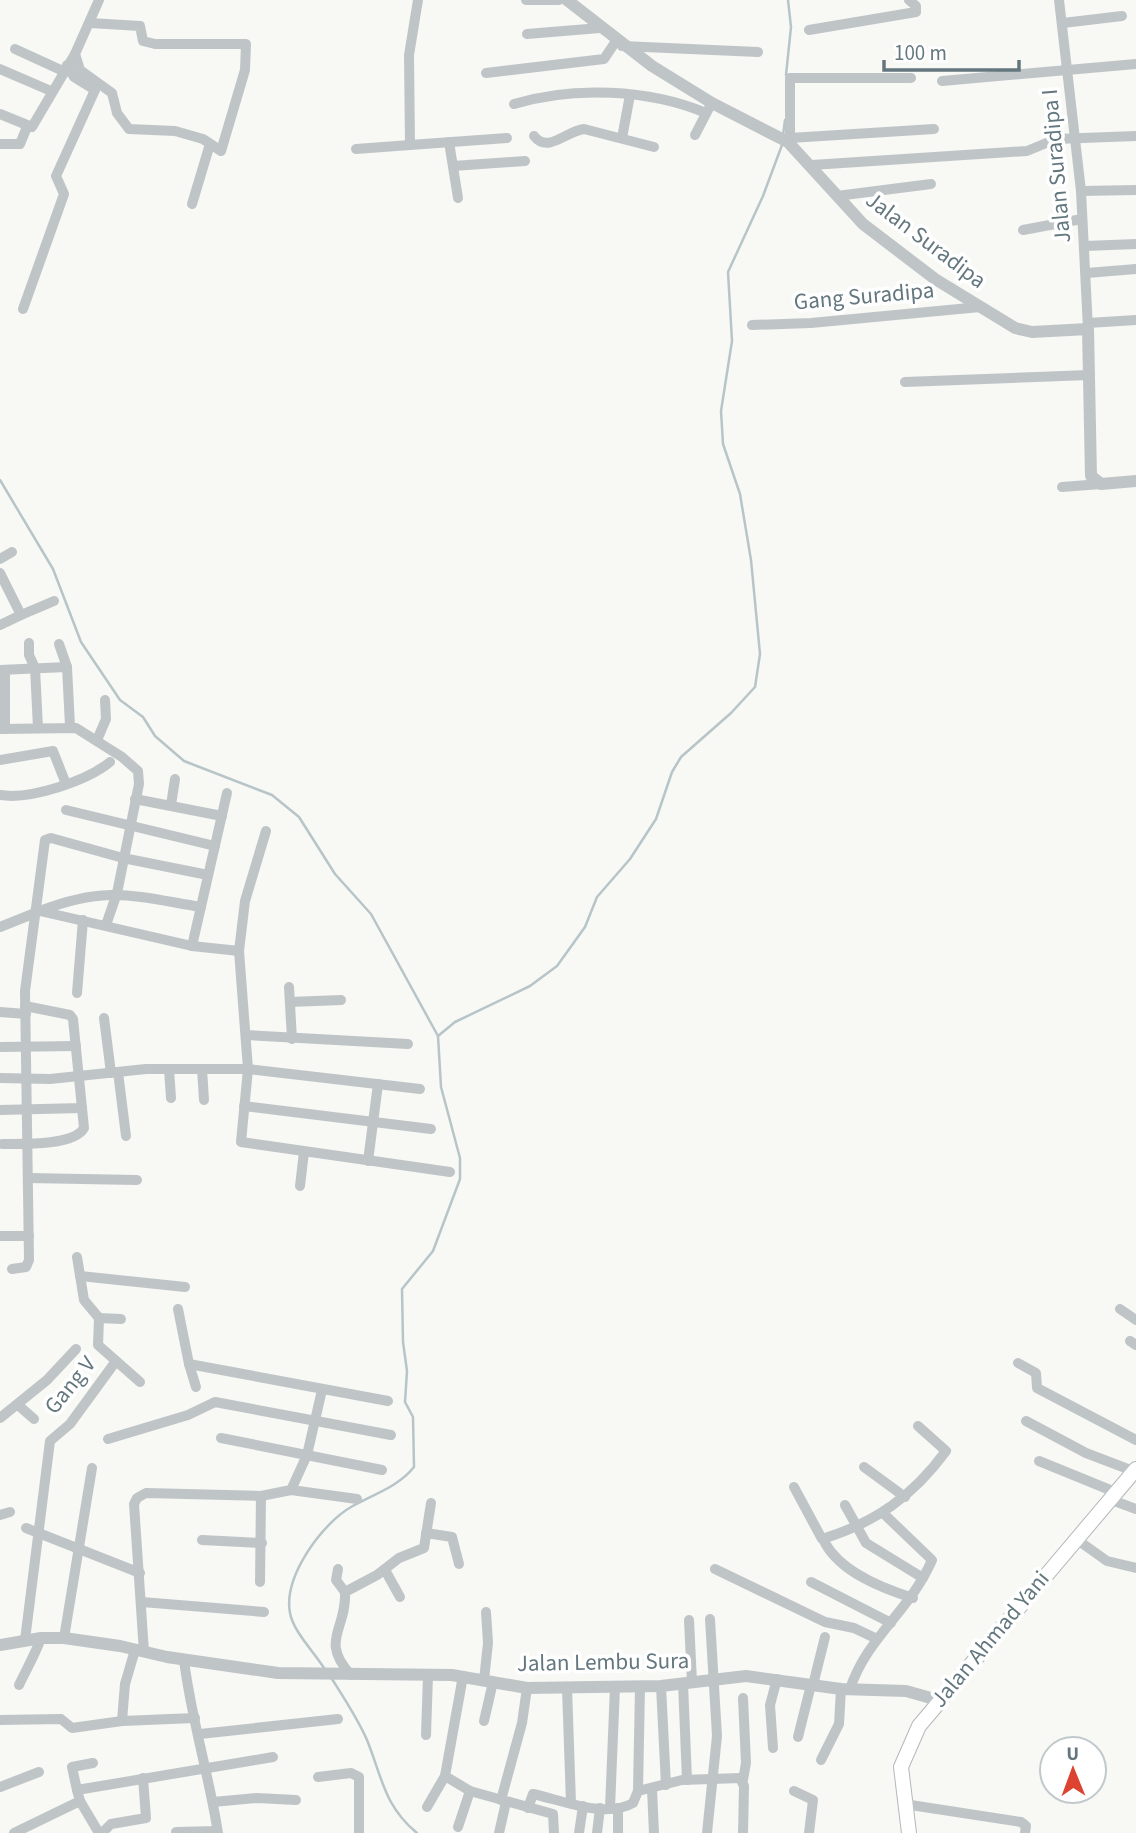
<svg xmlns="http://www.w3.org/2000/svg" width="1136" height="1833" font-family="'Source Sans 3',sans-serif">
<rect width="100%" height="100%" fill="#f8f8f5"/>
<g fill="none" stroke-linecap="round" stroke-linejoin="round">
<g stroke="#b7c5c8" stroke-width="2.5">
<polyline points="786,75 791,27 788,0"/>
<polyline points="783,135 785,120"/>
<polyline points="0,480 53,569 81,642 120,700 143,717 155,736 184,761 272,795 299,817 335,874 371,914 438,1036"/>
<path d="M324 1668C314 1652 293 1631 290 1613 283 1576 323 1523 351 1507 374 1494 398 1487 414 1467L413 1417 405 1402 407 1371 403 1342 402 1289 433 1251 460 1179V1158L441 1087 438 1036 455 1022 530 986 557 966 585 927 597 897 630 859 656 819 672 772 681 757 731 713 755 687 760 654 751 560 740 494 723 444 721 411 732 341 728 272 763 196 782 145"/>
<path d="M332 1679C344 1698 358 1719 367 1740 382 1777 384 1806 417 1833"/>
</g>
<defs>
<polyline id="secondary" points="909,1833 901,1767 919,1726 1136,1469"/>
</defs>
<use href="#secondary" stroke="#b2b9bc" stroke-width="16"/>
<g stroke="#bfc5c7" stroke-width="10">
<polyline points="418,0 409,55 410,145 507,138"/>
<polyline points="526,0 559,0"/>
<polyline points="1059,0 1081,191 1088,329"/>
<polyline points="1063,23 1122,16"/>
<polyline points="809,30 916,12 916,6 909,0"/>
<polyline points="527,34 600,28"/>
<polyline points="622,46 758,52"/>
<polyline points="15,49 63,71"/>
<polyline points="75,54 80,70 112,93 117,113 129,129 175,131 203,139 221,151 245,70 246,44 155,44 143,41 140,26 90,23"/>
<polyline points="0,69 51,91"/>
<polyline points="486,73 604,59 616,41"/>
<polyline points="911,78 790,78 790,138 934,129"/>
<polyline points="942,81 1136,64"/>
<path d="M514 104C573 86 649 89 706 113"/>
<polyline points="0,114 32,127 75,54 99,0"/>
<polyline points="695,135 709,108"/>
<path d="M534 136C548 154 566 131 584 129L654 147"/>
<polyline points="622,138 630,95"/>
<polyline points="449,142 458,198"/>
<polyline points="0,144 20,144 27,127"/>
<polyline points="356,149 410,145"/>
<polyline points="812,165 1027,151 1056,139 1136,136"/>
<polyline points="453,166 525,161"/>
<polyline points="1081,191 1136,190"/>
<polyline points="837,196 931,184"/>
<polyline points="192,204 210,144"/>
<polyline points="1023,230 1082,219"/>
<polyline points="1085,246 1136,244"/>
<polyline points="1087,273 1136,269"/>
<polyline points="23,309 64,194 56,176 95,90 74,77 67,65"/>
<polyline points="1088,323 1136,320"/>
<polyline points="752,325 811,323 980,307"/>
<polyline points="905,382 1089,375"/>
<polyline points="1062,487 1101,484"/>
<polyline points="0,559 12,552"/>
<polyline points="0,573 21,615 0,625"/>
<polyline points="21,615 54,601"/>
<polyline points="29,643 29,655 35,668 38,728"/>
<polyline points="59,644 67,667 70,726"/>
<polyline points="0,670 67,667"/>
<polyline points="5,670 5,729"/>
<polyline points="0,729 76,728 122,757 138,771 139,784 117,893 106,925"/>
<polyline points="97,740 106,719 105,700"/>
<polyline points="0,760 53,751 66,784"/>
<path d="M0 795C30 800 87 781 110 762"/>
<polyline points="135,799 222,816"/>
<polyline points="171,805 175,779"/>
<polyline points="66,810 215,846"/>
<polyline points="266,831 245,901 239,951 248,1069 241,1142 450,1172"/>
<path d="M40 911C107 885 134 896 201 907"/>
<polyline points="0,927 40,911 192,946 239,951"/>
<polyline points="192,946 227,793"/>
<polyline points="289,987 292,1039"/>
<polyline points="77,993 83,920"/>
<polyline points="290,1002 341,1000"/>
<polyline points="0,1012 26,1014"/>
<polyline points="104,1018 111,1073"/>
<polyline points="246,1035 408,1044"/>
<polyline points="0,1047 76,1046"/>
<polyline points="169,1069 171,1098"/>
<polyline points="202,1069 204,1100"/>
<polyline points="118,1072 126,1136"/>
<polyline points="0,1078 50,1079 146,1069 248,1069 420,1089"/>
<polyline points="244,1106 431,1129"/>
<polyline points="0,1110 82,1108"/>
<path d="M2 1144C21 1144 74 1146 84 1128L73 1019 70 1015 25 1006"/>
<polyline points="368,1161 378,1084"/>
<polyline points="28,1178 137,1180"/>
<polyline points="300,1186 304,1152"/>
<polyline points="0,1236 29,1236"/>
<polyline points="77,1257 84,1300 99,1318 98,1345 140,1382"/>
<polyline points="12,1269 26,1267 29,1260 25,991 45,840 51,838 123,858 208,875"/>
<polyline points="80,1276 185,1287"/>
<polyline points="178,1309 189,1364 388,1401"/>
<polyline points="1120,1309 1136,1320"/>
<polyline points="99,1318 121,1319"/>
<polyline points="1130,1341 1136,1345"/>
<polyline points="1018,1363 1036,1373 1037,1388 1136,1440"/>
<polyline points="189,1364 196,1387"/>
<polyline points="18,1405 34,1419"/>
<polyline points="0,1418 47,1380 76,1349"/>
<polyline points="1026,1421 1086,1453 1136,1472"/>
<polyline points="221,1438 382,1470"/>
<polyline points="108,1439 188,1415 215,1402 391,1435"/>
<polyline points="1039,1461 1115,1492"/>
<polyline points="864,1467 905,1497"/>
<path d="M794 1487 822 1539C875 1523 913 1496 946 1451L918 1426"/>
<polyline points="291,1490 357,1499"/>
<polyline points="1109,1499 1136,1509"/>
<polyline points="845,1505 866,1543 923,1578"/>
<polyline points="0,1515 10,1512"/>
<polyline points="26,1528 140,1573"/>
<polyline points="426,1533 452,1537 459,1564"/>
<polyline points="1076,1539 1107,1561 1136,1568"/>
<polyline points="202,1540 262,1543"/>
<path d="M825 1543C841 1572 881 1588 913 1598"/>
<polyline points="338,1569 336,1580 345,1592"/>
<polyline points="715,1569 825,1622 854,1628 875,1638"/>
<polyline points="385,1570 400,1597"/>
<polyline points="260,1582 261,1496"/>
<polyline points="811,1582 891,1623"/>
<polyline points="142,1602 264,1612"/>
<polyline points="689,1620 692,1682"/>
<polyline points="64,1638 92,1468"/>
<polyline points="25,1640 50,1441 70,1424 116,1361"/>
<polyline points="144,1652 134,1504 137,1498 146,1493 261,1496 291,1490 307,1455 322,1390"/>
<path d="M184 1660C191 1718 209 1775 218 1833"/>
<path d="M351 1675C319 1640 347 1630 345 1592L377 1575 399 1558 424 1548 431 1503"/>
<polyline points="463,1676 445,1776 470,1791 553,1814 554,1833"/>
<polyline points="484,1680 488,1643 486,1612"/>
<polyline points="683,1683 687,1780"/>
<path d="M19 1685C27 1668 35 1655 41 1638"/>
<polyline points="813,1685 825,1637"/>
<polyline points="661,1686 666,1785"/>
<polyline points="567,1688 571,1803"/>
<path d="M850 1689C867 1637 910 1611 932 1560L883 1513"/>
<polyline points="0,1720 61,1719 72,1728 122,1721 195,1718"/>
<polyline points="122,1721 125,1684 135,1650"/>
<polyline points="484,1721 493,1682"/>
<polyline points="200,1734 338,1719"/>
<polyline points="426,1735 428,1675"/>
<polyline points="798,1737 811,1685"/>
<polyline points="773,1748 770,1705 777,1679"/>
<polyline points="821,1760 839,1724 841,1689"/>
<polyline points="318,1777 351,1773 359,1777 359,1833"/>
<polyline points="743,1780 746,1763 743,1698"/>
<polyline points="0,1787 39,1772"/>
<polyline points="652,1789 654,1833"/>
<polyline points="77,1790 72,1767 93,1763"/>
<polyline points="638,1791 640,1687"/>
<polyline points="794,1791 813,1800 809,1833"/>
<polyline points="501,1800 522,1723 527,1688"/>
<polyline points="80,1801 99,1833"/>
<polyline points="213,1802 257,1798 296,1800"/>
<polyline points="904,1804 1021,1822 1026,1826 1025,1833"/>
<polyline points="427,1807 445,1776"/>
<path d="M528 1808 533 1794C561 1800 605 1819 633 1803L638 1791 682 1780 740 1778 744 1786 743 1833"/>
<polyline points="610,1808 615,1687"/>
<polyline points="458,1827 470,1791"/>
<polyline points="176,1832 217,1831"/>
<polyline points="14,1833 80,1801 77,1790 273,1757"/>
<polyline points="102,1833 111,1824 146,1818 143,1778"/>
<polyline points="499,1833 506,1802"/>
<polyline points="579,1833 583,1806"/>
<polyline points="597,1833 600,1808"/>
<polyline points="618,1833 618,1808"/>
<polyline points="707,1833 717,1736 710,1619"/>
</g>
<g stroke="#bfc5c7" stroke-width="12">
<polyline points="567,0 652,66 712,103 788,142 863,224 935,279 1015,328 1032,332 1088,329 1091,476 1101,484 1136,481"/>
<polyline points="0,1645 41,1638 64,1638 120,1646 167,1657 278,1673 452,1675 527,1688 661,1686 746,1676 841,1689 906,1691 938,1700"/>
</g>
<use href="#secondary" stroke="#fff" stroke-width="14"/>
</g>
<g text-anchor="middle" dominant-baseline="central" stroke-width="7" stroke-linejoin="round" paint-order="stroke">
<g font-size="23" fill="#64777f" stroke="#fff">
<text transform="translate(1056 166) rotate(-95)">Jalan Suradipa I</text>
<text transform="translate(926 240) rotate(37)">Jalan Suradipa</text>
<text transform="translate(864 296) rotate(-5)">Gang Suradipa</text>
<text transform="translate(70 1385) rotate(-51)">Gang V</text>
<text transform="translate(990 1639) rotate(-50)">Jalan Ahmad Yani</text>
<text transform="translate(603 1662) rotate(-1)">Jalan Lembu Sura</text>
</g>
</g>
<g transform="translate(1073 1770) rotate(359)"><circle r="33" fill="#ffffff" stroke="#c1c9cc" stroke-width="2"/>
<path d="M0-5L12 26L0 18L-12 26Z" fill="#dd4331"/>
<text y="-10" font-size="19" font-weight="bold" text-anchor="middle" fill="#64777f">U</text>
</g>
<path d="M884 60v10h135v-10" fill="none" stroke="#64777f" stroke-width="3.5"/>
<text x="894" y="60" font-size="21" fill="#64777f" stroke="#ffffff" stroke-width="5" paint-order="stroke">100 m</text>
</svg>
